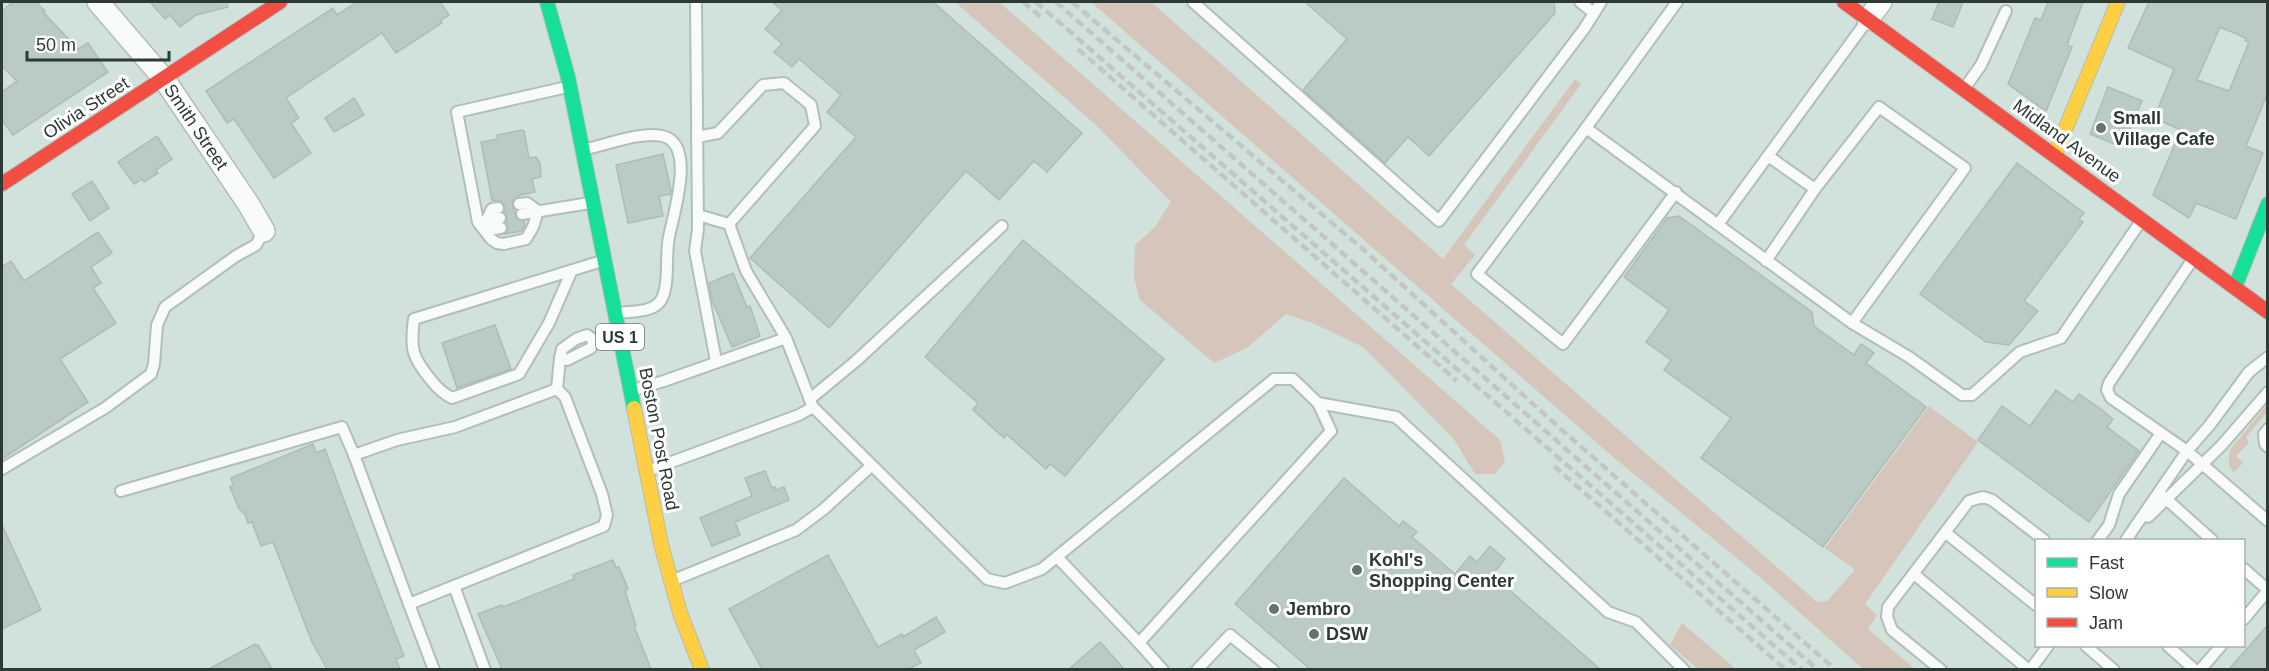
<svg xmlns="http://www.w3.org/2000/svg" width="2269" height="671" font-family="Helvetica,sans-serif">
<rect width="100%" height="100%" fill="#d1e2dc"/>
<g fill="#d6c5ba">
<polygon points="955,2 999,2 1500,440 1505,461 1495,474 1475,474 1453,438 1363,347 1315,324 1286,314 1247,348 1214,363 1140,300 1134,278 1135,245 1154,228 1171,202 1096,125"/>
<polygon points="1091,2 1151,2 1443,259 1575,79 1581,84 1464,245 1475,255 1451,284 1817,602 1827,601 1855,570 1825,548 1929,406 1978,442 1865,604 1877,615 1868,629 1915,669 1863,669 1761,578 1613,457"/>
<path d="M2267 405V412L2246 437 2249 443 2236 456 2243 463 2234 472C2227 467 2229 457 2230 450Z"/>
<polygon points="1682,623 1736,669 1698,669 1670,645"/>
</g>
<g fill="#bacbc5" stroke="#aebbb7" stroke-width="1.5" fill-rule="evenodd">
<polygon points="13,2 36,2 45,11 43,12 78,49 88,43 108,72 13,135 2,120 2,92 17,81 2,66 2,11"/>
<polygon points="150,2 227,2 228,7 196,15 180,27 170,15 165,19"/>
<polygon points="357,2 440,2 449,15 440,21 442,23 396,53 382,33 286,98 299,118 291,123 311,153 274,178 234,119 227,123 206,91 333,8 337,15"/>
<polygon points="772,2 933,2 1082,133 1047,172 1034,161 999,200 966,171 829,328 750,258 856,137 827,112 841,95 799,59 792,67 774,52 782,44 765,29 782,10"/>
<polygon points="1305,2 1554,2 1555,13 1429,156 1408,137 1385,163 1303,90 1347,39"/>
<polygon points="1939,2 1963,2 1953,27 1932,19"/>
<polygon points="2048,2 2083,2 2067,45 2072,47 2046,111 2008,84 2035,18 2041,20"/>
<path d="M2149 2H2268V92L2246 146 2263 153 2236 219 2196 203 2189 218 2153 195 2181 130 2154 118 2174 69 2128 48ZM2220 27 2246 38 2245 41 2249 42 2229 91 2197 80Z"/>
<polygon points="2108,87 2142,101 2122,147 2090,134"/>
<polygon points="354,98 364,115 334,132 325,118"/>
<polygon points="522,130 524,131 529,158 536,157 540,163 541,177 532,179 535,192 520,195 512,202 516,218 524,221 525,226 522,231 505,234 508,228 506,222 507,216 504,212 505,206 501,201 492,200 481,142 498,139 497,135"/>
<polygon points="157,136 172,159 156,170 158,173 144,182 142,179 134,184 118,162"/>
<polygon points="663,154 671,190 671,194 659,196 663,216 628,223 616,165"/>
<polygon points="2017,163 2084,213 2079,219 2083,222 2024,301 2038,311 2009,345 1986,342 1920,294"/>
<polygon points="92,181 109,208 90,221 72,194"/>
<polygon points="1679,216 1812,312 1814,326 1854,355 1861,344 1874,353 1866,363 1926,407 1823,547 1701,458 1731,418 1664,370 1671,360 1646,342 1669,310 1624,277 1667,218"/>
<polygon points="98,232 112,253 91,267 101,283 93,288 116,323 60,359 88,402 2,459 2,267 11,261 24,281"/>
<polygon points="1023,240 1164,359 1065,476 1050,464 1046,469 1006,434 1004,438 973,410 978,403 925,357"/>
<polygon points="733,273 747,307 750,306 760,336 732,347 712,300 709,283"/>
<polygon points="495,325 511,369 457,388 442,343"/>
<polygon points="2056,390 2073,402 2079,394 2101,409 2113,419 2107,427 2139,451 2089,522 1978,440 2002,406 2030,426"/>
<polygon points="313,444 316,453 325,449 348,511 404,656 396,659 400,669 327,669 312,642 273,542 261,546 252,522 248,523 245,514 239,509 230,487 233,485 231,478"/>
<polygon points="765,471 772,488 775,487 776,490 784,487 789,500 735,522 740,535 712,546 700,518 752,496 745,478"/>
<polygon points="1344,478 1399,526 1403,521 1417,532 1412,537 1455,574 1470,556 1477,562 1490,546 1505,559 1492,575 1600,669 1310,669 1235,604"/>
<polygon points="2,525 41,610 2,629"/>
<polygon points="828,555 878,647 902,634 903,637 936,617 945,632 914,650 921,663 909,669 762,669 729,609"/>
<polygon points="613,560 616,568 619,567 628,589 625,591 636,625 634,626 651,669 502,669 478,614 502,605 503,607 574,579 573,575"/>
<polygon points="2268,625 2268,669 2229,669"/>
<polygon points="1100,642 1124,669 1069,669"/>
<polygon points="255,644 256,646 258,645 272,669 209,669"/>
</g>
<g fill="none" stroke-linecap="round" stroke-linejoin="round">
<defs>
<g id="lane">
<polyline points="696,2 698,229 695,251 716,361"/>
<polyline points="1193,2 1439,221 1584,29 1601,2"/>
<polyline points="1580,2 1594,13"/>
<polyline points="1964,89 1981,65 2006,11"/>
<polyline points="1586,128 1852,323 1909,357 1962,395 1972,395 2020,352 2061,338 2141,221"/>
<polyline points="697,137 718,133 763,85 784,83 811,105 815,126 729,224"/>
<path d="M586 149C606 145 642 131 662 136 697 143 673 215 669 237 665 254 670 286 661 300 653 313 632 311 619 313"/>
<polyline points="1768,156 1815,189"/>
<polyline points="1676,192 1563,344 1477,274 1586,128 1677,2"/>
<polyline points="519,204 527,203 538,211"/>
<polyline points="498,208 492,209 486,221 494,229 501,228"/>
<polyline points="538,211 533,227 526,239 504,244 497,243 491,239 478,222 457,112 567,87"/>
<polyline points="522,214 590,203"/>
<polyline points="698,215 729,224"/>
<polyline points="481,222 500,218"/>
<polyline points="1719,223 1866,22"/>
<polyline points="729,224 746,271 786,338 812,405"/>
<polyline points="2193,259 2109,383 2107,390 2111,398 2187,451 2268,521"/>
<polyline points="1766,261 1815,189 1879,107 1965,168 1852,323"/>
<path d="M572 270 549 323 519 374 452 398C442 393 437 388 431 380 412 357 410 349 414 319L602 261"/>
<polyline points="594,340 591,348 567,360 560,358 562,349 576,339 587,335 594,340 616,333"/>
<polyline points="557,389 455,427 397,440 354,455 409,604 604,526 607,515 602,494 565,397 557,389 560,358"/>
<polyline points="634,390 664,381 786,338"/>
<polyline points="810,399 856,361 1002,226"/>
<polyline points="1318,403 1396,417 1608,612 1636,622 1684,670"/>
<polyline points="2268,429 2264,434 2265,444 2268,447"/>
<polyline points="2,469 105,408 151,374 154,364 157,325 165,307 236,256 256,245 264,231"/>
<polyline points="650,470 799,415 813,407 987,579 1005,583 1042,569 1274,379 1293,379 1318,403 1331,431 1139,643 1163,670"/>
<polyline points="121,491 342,427 354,455"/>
<polyline points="2164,497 2212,540"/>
<polyline points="2148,517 2221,446 2268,392"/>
<polyline points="1946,533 2036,605"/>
<polyline points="2098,540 2109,525 2119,494 2161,433"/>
<polyline points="2126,540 2187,451 2209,426 2249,372 2268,357"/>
<polyline points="1057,557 1139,643"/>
<polyline points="2244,569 2268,590 2244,619"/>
<polyline points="1914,574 2029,670"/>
<polyline points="674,580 796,530 824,509 871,466"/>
<polyline points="454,586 485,670"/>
<polyline points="409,604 434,670"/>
<polyline points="2086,646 2114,670"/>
<polyline points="2168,646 2195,670"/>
<polyline points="1197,670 1230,635 1273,670"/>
<polyline points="1941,670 1892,630 1887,617 1888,607 1969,501 1983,497 1992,500 2044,540"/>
<polyline points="2030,670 2048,646"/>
<polyline points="2200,670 2221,646"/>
</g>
<g id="street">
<polyline points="98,2 164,79 249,205 264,231"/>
<polyline points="1868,19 1881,2"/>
</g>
<g id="fast">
<polyline points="547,2 568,77 634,408"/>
<polyline points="2235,287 2268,204"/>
</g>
<g id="slow">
<polyline points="2055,154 2118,2"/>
<polyline points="634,408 661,544 680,613 702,670"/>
</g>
<g id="jam">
<polyline points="1844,2 2268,312"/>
<polyline points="2,184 280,2"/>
</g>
</defs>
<use href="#lane" stroke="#b1beb9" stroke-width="14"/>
<use href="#street" stroke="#b1beb9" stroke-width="24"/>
<use href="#fast" stroke="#b1beb9" stroke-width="16"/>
<use href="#slow" stroke="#b1beb9" stroke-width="16"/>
<use href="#jam" stroke="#b1beb9" stroke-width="16"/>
<use href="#lane" stroke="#f8fbfa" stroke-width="10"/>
<use href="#street" stroke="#f8fbfa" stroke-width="21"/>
<use href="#fast" stroke="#16e098" stroke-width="14"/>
<use href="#slow" stroke="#ffcf43" stroke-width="14"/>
<use href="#jam" stroke="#f24e42" stroke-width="14"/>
<g stroke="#c2c7c5" stroke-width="4.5" stroke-dasharray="9 4.5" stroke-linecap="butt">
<polyline points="1023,2 1041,17"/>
<polyline points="1036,2 1802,670"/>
<polyline points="1056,2 1818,670"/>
<polyline points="1072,2 1365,251 1554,423 1836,670"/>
<polyline points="1078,49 1457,381"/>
<polyline points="1554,466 1786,670"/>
</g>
</g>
<g fill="#66746f" stroke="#fff" stroke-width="2">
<circle cx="2101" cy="128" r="6"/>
<circle cx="1357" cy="570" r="6"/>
<circle cx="1274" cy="609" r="6"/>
<circle cx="1314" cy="634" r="6"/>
</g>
<g text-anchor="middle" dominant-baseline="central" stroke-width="6" stroke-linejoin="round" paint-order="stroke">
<rect fill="#fff" stroke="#6c7472" stroke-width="1.5" x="596" y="324" width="48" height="26" rx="4.5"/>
<g font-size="16" font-weight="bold" fill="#2d3935">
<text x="620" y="337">US 1</text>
</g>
<g font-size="18" fill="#2d3935" stroke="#fff">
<text transform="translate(86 108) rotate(-33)">Olivia Street</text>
<text transform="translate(196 127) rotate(56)">Smith Street</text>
<text transform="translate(2067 141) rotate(36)">Midland Avenue</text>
<text transform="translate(659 439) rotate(79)">Boston Post Road</text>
</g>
<g font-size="18" font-weight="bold" fill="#2d3935" stroke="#fff" text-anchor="start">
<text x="2113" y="118">Small<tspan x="2113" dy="21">Village Cafe</tspan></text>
<text x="1369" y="560">Kohl's<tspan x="1369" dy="21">Shopping Center</tspan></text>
<text x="1286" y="609">Jembro</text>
<text x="1326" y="634">DSW</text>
</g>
</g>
<rect width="2269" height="671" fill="none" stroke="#2d3935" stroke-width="6"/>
<rect x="2035" y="539" width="210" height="108" fill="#ffffff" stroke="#abb0ae" stroke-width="1.5"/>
<rect x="2047" y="558" width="30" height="9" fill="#16e098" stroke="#abb0ae" stroke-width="1.5"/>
<text x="2089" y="569" font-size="18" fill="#2d3935">Fast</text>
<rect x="2047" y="588" width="30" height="9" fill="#ffcf43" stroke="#abb0ae" stroke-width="1.5"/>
<text x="2089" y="599" font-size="18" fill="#2d3935">Slow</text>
<rect x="2047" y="618" width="30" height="9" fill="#f24e42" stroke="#abb0ae" stroke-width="1.5"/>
<text x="2089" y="629" font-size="18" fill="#2d3935">Jam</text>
<path d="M27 51v9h142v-9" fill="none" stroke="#2d3935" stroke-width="3"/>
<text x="36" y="51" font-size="18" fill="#2d3935" stroke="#ffffff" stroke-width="4.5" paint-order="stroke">50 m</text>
</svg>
